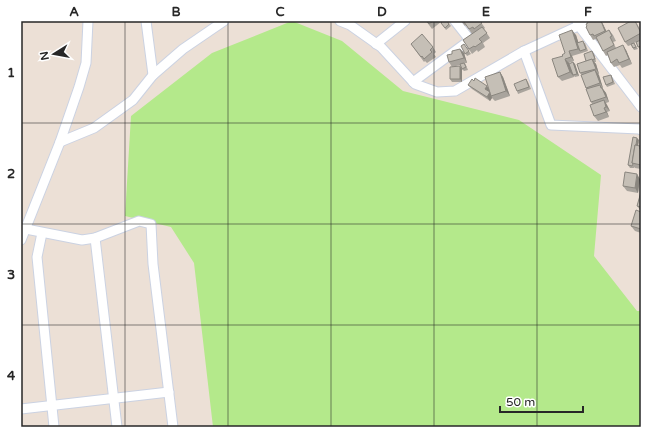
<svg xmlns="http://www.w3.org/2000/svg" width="662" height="448" font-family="'Varela Round',sans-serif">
<rect width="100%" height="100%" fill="#ece0d6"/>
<polygon fill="#b4e98b" points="292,21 342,41 403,91 519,120 601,175 594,256 637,311 641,311 641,427 213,427 194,263 171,227 125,216 131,116 212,53"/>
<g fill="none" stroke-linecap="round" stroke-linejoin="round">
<defs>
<g id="minor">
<polyline points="146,21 153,75"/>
<polyline points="340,21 350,25 381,47 415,84 437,92 455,91 524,51 589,21"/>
<polyline points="577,21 579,26 641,107"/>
<polyline points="376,44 405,21"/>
<polyline points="524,51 551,125 639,129 641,130"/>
<polyline points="413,82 470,40 455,21"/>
<polyline points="60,142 94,128 133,100 153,75 183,49 224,21"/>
<polyline points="26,229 82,240 95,238 139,221 151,224 153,264 173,427"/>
<polyline points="42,233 37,257 54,427"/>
<polyline points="95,238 117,427"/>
<polyline points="21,240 60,142 79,87 86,63 88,21"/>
<polyline points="21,409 169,392"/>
</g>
</defs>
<use href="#minor" stroke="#cbd2e2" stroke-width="11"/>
<use href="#minor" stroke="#fff" stroke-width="9"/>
</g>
<g fill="#a9a49d">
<polygon points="426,21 440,21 441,22 432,29"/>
<polygon points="447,21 451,26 446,30 441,23"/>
<polygon points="461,21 480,21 485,28 484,29 490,38 483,43 485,47 478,52 477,50 472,54 463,40 472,34 466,25 465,26"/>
<polygon points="601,21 607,32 609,30 613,35 616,41 613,42 616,48 626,50 632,64 622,68 620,65 614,67 611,63 608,55 606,56 603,51 598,41 597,41 596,39 593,40 590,35"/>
<polygon points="637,24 641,31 641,49 640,50 636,42 634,43 638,49 634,50 631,45 628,46 625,42"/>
<polygon points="576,35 578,42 585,43 588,51 582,53 581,53 582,53 572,56 574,61 569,63 574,77 562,81 558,77 563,56 565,53"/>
<polygon points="411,44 433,47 436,52 434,54 436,57 427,63 425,61 424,62"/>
<polygon points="464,44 471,54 467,56 461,46"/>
<polygon points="460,49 464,53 467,63 465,63 468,70 464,71 462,69 462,82 452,82 450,79 462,68 460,65 452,67 449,62 452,54"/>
<polygon points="594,54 596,62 594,62 596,64 599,74 598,74 603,88 602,88 606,93 609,102 606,103 610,111 607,112 609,117 598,121 594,116 592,104 586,88 582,75 580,73 586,61"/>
<polygon points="573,62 575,64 579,76 575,77 573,75"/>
<polygon points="500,72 503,77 510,96 495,101 492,98 490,101 472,89 468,85 487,86 489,90"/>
<polygon points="611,75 612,77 615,84 607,87 606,85"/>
<polygon points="526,79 528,82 531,89 518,94 517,91"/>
<polygon points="639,140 638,146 640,146 641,147 641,169 635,168 634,167 634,168 630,168 628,165"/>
<polygon points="640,179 638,193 627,191 623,186"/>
<polygon points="641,192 641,211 637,206"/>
<polygon points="641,212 641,233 635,231 631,226"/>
</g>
<g fill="#8a867f">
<polygon points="601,21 603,24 608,35 605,31"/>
<polygon points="572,30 576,35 581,50 580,51 582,53 578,49"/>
<polygon points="623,45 626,50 632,64 629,59"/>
<polygon points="460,49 464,53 467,63 464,58"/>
<polygon points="569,51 572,56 574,61 571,57"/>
<polygon points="592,51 594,54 596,62 595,59"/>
<polygon points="565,59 569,63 574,77 570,72"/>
<polygon points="592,59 596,64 599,74 596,69"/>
<polygon points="573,62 575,64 579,76 577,74"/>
<polygon points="460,66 462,69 462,82 460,79"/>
<polygon points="595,70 599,75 603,88 600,83"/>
<polygon points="500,72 503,77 510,96 506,91"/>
<polygon points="600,85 606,93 609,102 606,97"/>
<polygon points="487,86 490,91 489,94 485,89"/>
<polygon points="490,92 492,98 490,101 487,97"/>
<polygon points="604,100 607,105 610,111 606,107"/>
<polygon points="604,108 607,112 609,117 606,112"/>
<polygon points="637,138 639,140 635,164 633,163"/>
<polygon points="637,174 640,179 638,193 635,188"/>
</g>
<g fill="#c5bfb6" stroke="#8a867f">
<polygon points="427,21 433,21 429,24"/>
<polygon points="443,21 447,21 449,24 445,28 441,23"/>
<polygon points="465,21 480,21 482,23 474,29 473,27 469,29 464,22"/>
<polygon points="587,21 601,21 605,31 594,36 593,34 590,35 586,27 587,26 586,24 588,23"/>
<polygon points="631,21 635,21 641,33 625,42 618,28"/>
<polygon points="482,27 487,33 479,39 482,42 475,47 474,46 469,49 463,40"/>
<polygon points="572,30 578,49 569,51 571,57 565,59 570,72 558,77 552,59 563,56 562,55 565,53 559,35"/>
<polygon points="609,30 612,36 610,37 614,45 603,51 596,37"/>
<polygon points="422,34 433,47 430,50 432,52 424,59 422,56 421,57 411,44"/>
<polygon points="641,40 641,46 638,47 636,42"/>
<polygon points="583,41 586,49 580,51 577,43"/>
<polygon points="634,43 636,47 633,48 631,44"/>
<polygon points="464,44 469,51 465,54 461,46"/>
<polygon points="623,45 629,59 619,63 617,59 611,63 607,52"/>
<polygon points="460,49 464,58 449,62 447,55 452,54 452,51"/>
<polygon points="592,51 595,59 586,61 584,54"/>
<polygon points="592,59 596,69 580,73 577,64"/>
<polygon points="573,62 577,74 573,75 569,64"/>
<polygon points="464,63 466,67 462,69 460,64"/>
<polygon points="460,66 460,79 450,79 450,67"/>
<polygon points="595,70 600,83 586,88 581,75"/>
<polygon points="500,72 506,91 491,96 485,77"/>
<polygon points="611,75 613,82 606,85 603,77"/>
<polygon points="475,78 487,86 485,89 490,92 487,97 468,85 472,79 474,81"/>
<polygon points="526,79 529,87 517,91 514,84"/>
<polygon points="600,85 601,88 602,88 606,97 591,102 586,89"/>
<polygon points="604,100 606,107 604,108 606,112 594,116 590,105"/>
<polygon points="633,137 637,138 636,145 635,145 632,163 633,164 632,166 628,165"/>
<polygon points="635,145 640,146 640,149 641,150 641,165 632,163"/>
<polygon points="625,172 637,174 635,188 623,186"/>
<polygon points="641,192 641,207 637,206"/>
<polygon points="636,210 641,212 641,229 631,226"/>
</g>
<path fill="none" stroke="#272727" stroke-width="1" stroke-opacity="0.55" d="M125 21V427M228 21V427M331 21V427M434 21V427M537 21V427M21 123H641M21 224H641M21 325H641"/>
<rect width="662" height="448" fill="none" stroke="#ffffff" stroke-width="44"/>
<g transform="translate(54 54) rotate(259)" stroke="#ffffff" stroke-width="3" paint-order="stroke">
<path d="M0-3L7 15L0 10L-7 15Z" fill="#272727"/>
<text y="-6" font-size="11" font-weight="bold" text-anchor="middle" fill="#272727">N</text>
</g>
<path d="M500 406v6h83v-6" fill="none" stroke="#272727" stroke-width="2"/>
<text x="506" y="406" font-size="12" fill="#272727" stroke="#ffffff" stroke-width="3" paint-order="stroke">50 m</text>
<rect x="22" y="22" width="618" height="404" fill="none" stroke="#272727" stroke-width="1.5"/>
<g font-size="13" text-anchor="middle" font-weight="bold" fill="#272727">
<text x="74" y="16">A</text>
<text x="176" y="16">B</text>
<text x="280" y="16">C</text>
<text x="382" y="16">D</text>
<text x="486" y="16">E</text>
<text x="588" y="16">F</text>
<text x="11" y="77">1</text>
<text x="11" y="178">2</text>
<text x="11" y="279">3</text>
<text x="11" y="380">4</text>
</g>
</svg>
